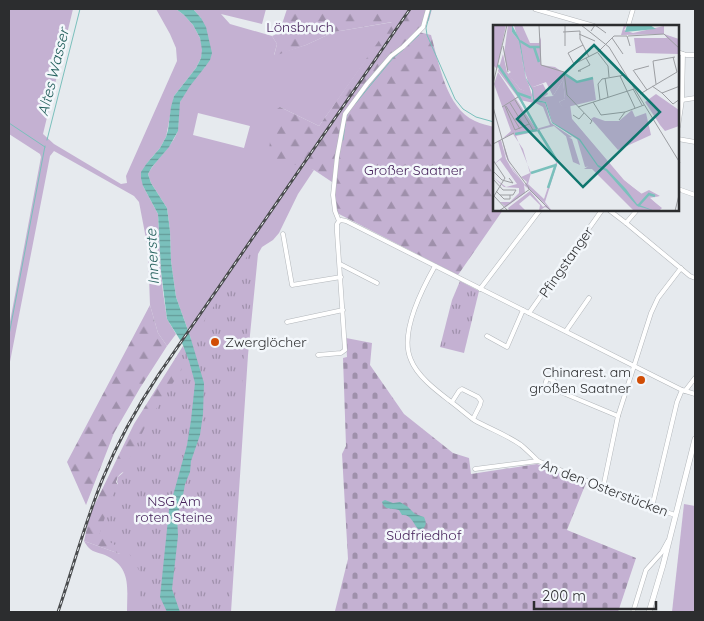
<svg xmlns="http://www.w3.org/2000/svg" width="704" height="621" font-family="Quicksand,sans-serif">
<defs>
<pattern id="forest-firs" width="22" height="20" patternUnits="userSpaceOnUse" patternTransform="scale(1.25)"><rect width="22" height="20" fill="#c4b1d2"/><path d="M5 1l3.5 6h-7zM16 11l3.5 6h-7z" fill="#9f90ab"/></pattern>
<pattern id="cemetery-stones" width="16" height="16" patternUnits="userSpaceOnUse" patternTransform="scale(1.25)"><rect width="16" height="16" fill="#c4b1d2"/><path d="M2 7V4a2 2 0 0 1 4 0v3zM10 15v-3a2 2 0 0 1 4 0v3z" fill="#9f90ab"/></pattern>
<pattern id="park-tufts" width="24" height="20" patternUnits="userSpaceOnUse" patternTransform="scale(1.25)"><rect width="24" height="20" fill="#c4b1d2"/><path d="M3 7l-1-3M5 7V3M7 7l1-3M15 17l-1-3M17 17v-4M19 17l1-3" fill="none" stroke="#9f90ab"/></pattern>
<pattern id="water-rules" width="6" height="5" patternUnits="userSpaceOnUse" patternTransform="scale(1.25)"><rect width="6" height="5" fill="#7ac0bc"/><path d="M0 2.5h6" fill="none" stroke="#649c99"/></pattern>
</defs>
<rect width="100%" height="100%" fill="#e6eaee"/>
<g fill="#c4b1d2" fill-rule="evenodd">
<polygon points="9,9 73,9 43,134 54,144 121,184 127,183 126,176 177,61 176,48 170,34 156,9 176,9 184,15 193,25 200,38 203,50 201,58 196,68 174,96 166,137 160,148 147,163 143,186 158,214 161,271 163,292 167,319 176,334 167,346 158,333 150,305 148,249 139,202 134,196 54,151 50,156 9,367 9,327 41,157 40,154 9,134"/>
<path d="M193 9H266L262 24 221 14 230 24 272 36 277 44 274 55 306 45 334 32 393 22 319 126 280 107 304 166 314 170 298 194 279 233 273 240 262 247 258 254 248 355 231 612H180L204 383 190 336 176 297 171 261 170 231 167 208 151 183 148 174C156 159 170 149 177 133 180 124 176 111 180 102 183 91 198 75 205 67L201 18ZM198 113 250 126 244 148 193 135Z"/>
<path d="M124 472 167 612H127C127 588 132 567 105 555 94 551 90 552 84 541L120 554 129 501 117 482 118 477Z"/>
<polygon points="684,504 695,506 695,612 672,612"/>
</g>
<g fill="url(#forest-firs)">
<path d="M287 9H432L429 20 419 32 431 35C439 63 446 108 475 121 481 124 488 125 494 127V210H503L458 275 337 213 335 201V184L314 170 268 157 274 111 280 107 319 126 392 22 334 32 306 45 274 56 277 44 272 36 279 33Z"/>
<polygon points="150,305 158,333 167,346 140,388 114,433 86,505 67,462"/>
<path d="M183 346 189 361 133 471C123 471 119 472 116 482L129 501V551L120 554 84 541 90 514 134 424Z"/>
</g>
<polygon fill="url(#cemetery-stones)" points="346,338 372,343 370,365 404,414 453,453 469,458 471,474 537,464 586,483 567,530 636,558 618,612 338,612 335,611 348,559 342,454 346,446 343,358 347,357"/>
<g fill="url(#park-tufts)">
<polygon points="256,243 250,308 243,363 239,453 229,612 140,612 140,572 130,555 115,545 99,536 111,498 147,423 182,369 178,356 202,324"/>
<polygon points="460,281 479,291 464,353 440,347 452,300"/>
</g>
<g fill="url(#water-rules)">
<polygon points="176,9 193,9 201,18 206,27 212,53 210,60 205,67 190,86 180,102 178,131 169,147 152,167 148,174 151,183 167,208 170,231 171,261 176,297 190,336 204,383 203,414 200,435 191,461 190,472 185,484 182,501 177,515 178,536 172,589 180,612 167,612 160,597 169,510 187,445 191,420 195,383 189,361 182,343 167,319 161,271 158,214 143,186 141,178 141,172 147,163 160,148 166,137 168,130 171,107 174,96 196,68 201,58 202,50 200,38 193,25 184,15"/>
<path d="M385 500 393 503 400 502 408 507 415 514 424 517C426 522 427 524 423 529H418C413 523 411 514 402 515L399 510C392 508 385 511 382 502L383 501Z"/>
</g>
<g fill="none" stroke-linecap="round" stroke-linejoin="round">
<g stroke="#7ac0bc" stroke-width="1">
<polyline points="431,9 426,28 427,35 455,99 463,109 476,117 494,122"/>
<polyline points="407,46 419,35"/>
<polyline points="355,104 393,58 404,49"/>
<polyline points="9,123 45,147"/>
<polyline points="47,140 80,9"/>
<polyline points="343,140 346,117 348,113"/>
<polyline points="9,335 45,146"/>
</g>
<defs>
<g id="minor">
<polyline points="535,9 594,26"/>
<polyline points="628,26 633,9"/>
<polyline points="678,52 686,55 695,55"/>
<polyline points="682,100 695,98"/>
<polyline points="678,127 682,100 683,54"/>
<polyline points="678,139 695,142"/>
<polyline points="678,189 695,195"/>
<polyline points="609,210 626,223 690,276 695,278"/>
<polyline points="339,221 341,220 346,221 658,378 682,390 695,394"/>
<polyline points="626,223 637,210"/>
<polyline points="283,234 292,285 341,277"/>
<polyline points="340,264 377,283"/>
<path d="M435 266C422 289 399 334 411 360 417 376 437 391 450 401 458 407 466 414 474 420 490 429 507 435 521 445 527 450 533 456 538 461"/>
<polyline points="480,289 540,210"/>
<polyline points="529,313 602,210"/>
<polyline points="287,322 343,310"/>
<polyline points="566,331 589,298"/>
<polyline points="487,336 507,347 523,310"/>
<polyline points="318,355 341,353 345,350 337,232 337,224 339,221 335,211 333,195 337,157 345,114 367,84 391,56 403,47 423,27 428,9"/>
<polyline points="551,388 554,381 547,378 545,385 551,388 618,416"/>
<polyline points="685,391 695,378"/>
<polyline points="452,402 459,391 462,389 478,397 481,401 480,405 473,419"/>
<polyline points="475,469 538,461 652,507 675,515"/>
<polyline points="603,488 618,416 651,313 658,298 681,268"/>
<polyline points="652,507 677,402 682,390"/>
<polyline points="633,612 646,570 662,552 668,541"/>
</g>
<polyline id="secondary" points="649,612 663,565 695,439"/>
</defs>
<use href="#minor" stroke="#b3b7bb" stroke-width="5"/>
<use href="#secondary" stroke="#b3b7bb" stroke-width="6"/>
<use href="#minor" stroke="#fff" stroke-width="4"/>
<use href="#secondary" stroke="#fff" stroke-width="5"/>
<defs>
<path id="rail" d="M58 612C73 568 85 522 103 478 118 441 137 407 159 374L410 9"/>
</defs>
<use href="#rail" stroke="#4a4c4e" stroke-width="3"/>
<use href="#rail" stroke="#f3f7fb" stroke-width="1" stroke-dasharray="4" stroke-linecap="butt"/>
</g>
<g fill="#d14d05" stroke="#f3f7fb" stroke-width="2">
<circle cx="215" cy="342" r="5"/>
<circle cx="641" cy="380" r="5"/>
</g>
<g text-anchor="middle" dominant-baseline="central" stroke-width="5" stroke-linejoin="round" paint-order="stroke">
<g font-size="14" fill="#45215a" stroke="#f3f7fb">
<text x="300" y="27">Lönsbruch</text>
<text x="414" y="170">Großer Saatner</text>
<text x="174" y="501">NSG Am<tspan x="174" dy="16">roten Steine</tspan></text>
<text x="424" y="535">Südfriedhof</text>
</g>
<g font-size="14" fill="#2c2d2f" stroke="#f3f7fb">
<text transform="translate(566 262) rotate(-55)">Pfingstanger</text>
<text transform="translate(605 488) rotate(21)">An den Osterstücken</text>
</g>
<g font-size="14" fill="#2c2d2f" stroke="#f3f7fb" text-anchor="start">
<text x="225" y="342">Zwerglöcher</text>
<text x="631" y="372" text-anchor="end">Chinarest. am<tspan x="631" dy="16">großen Saatner</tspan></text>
</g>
<g font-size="15" font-style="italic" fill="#27625f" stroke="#f3f7fb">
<text transform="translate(53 72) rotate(-76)">Altes Wasser</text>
<text transform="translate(152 257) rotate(-93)">Innerste</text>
</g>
</g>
<g transform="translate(493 25)">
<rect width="186" height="186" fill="#e6eaee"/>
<path d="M15 0H19V7L26 16 33 54 39 65V75L52 78 58 98 79 112 75 113 61 101 46 105 65 136 52 177 59 186 52 182 46 186 47 180 37 170 26 179 33 186 16 185 15 183 37 166 50 182 53 180 31 160 32 168 13 182 7 177H17L26 168V163L11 162 0 152 13 162 24 159 7 135 0 140 9 132 5 116 8 115 13 134 20 146 27 154 20 145 12 129 9 114 18 141 32 160 34 157 28 152 37 148 30 124 20 109 10 113 18 106 1 59 5 47 43 104 57 100 50 82 39 76 38 75V69L27 64 15 49 18 47 14 44 11 29ZM45 106 64 135 51 174 35 159 38 148 23 111ZM131 0H134L131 5 140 8 171 1V9L186 14V29L143 28 141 13H174L171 9 128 10ZM28 12 40 62 50 59 55 69 51 72 60 71 70 55 72 74 66 77 70 82 77 79 79 94 131 155 148 169 156 165 167 171 156 173 169 183 166 186H162L92 120 59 97 53 77 40 74 30 40ZM163 69 186 85V101L172 106 167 100 152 77ZM89 131 157 186H141L99 144H91L97 140Z" fill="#c4b1d2" fill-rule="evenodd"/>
<path d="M21 0H29L37 18H46L48 12V40L62 42 84 57 100 53 103 75 70 83 66 77 72 74 70 55 60 71 53 57 40 62 35 53ZM73 111 79 114 87 140 80 137Z" fill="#c4b1d2"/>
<path d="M139 85 142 92 153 88 158 110 125 125 98 94 101 92 112 96H126Z" fill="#c4b1d2"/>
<path d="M0 0H13L4 44 0 40ZM10 29 14 47 27 64 38 68 41 78 27 75 5 46ZM78 93 130 155 149 169 156 166 166 171 156 172 167 182 165 186 144 185 100 141 92 142Z" fill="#c4b1d2"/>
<path d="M19 0 27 15 33 53 40 65 41 74 53 77 59 97 87 114 105 140 114 144 133 164 144 179 162 186 144 181 113 146 105 142 86 115 59 98 52 78 40 76 39 65 33 54 26 16 19 7ZM134 0H157L163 4 132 7Z" fill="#7ac0bc"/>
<path fill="none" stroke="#7ac0bc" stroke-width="2.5" d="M27 16 37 22H47M41 22 46 37M5 40 24 68 38 73M72 49 84 57 100 53M24 68 44 104M45 105 64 136M22 109 44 105M38 148 63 140M55 163 63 139M145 181 156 169 162 171"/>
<path fill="none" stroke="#9c9ea2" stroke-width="1" d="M46 0 48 40 71 47 74 70 99 96 97 99M72 0V21M88 0 116 22 187 138M87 6V14L96 32M98 6 102 0 113 8M70 7 87 6M86 9 102 16M135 11 171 9 187 24M119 13 130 29M90 20 75 28 81 39 105 27 121 11H134L137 21M10 21 15 47M105 28 115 41 116 52M140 45 154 65M141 45 156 41M88 46H85L97 40 93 33M127 51 142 83M112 53 115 72M0 59 14 0M163 59 160 36 182 32M159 61 169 68 187 61M140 64 149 80M169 68 180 79 187 74M147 69 184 47 180 32M22 75 40 105M107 75 105 59 109 54 132 50M100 77 108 90 132 87M17 78 33 104M12 81 22 105 36 99M13 81 27 104M0 82 15 135 36 163M9 82 25 72M85 82 141 64M80 90 86 94 91 88M126 95 132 87 151 80M0 119 21 108M0 135 12 153 1 171M0 146 9 155 20 158 16 153M0 154 10 165H23L20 170H7M35 163 58 186M3 166 11 174H17V170M1 171 15 186M6 186 37 164M182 186 187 166"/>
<path fill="#0f766e" fill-opacity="0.15" stroke="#0f766e" stroke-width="2.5" d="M101 20 167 87 90 162 24 94Z"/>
<rect width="186" height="186" fill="none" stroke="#2c2d2f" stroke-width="2.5"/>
</g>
<rect width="704" height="621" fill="none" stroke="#2c2d2f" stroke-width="20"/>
<path d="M534 601v8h122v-8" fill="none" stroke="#2c2d2f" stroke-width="2.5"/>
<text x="542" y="601" font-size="15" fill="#2c2d2f" stroke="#f3f7fb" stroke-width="4" paint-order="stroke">200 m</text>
</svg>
